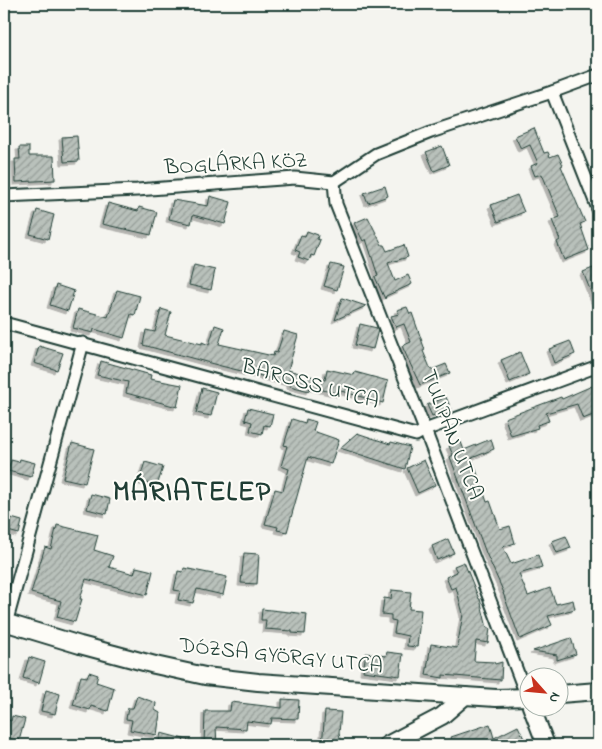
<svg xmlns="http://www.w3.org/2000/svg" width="602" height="749" font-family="'Indie Flower',sans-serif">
<defs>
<pattern id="building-hatch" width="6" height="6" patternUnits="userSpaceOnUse" patternTransform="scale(1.25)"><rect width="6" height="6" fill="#b9c1bb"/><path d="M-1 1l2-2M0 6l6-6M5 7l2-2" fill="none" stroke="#969e99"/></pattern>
<filter id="shadow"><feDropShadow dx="-3" dy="3" stdDeviation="0" flood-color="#0004"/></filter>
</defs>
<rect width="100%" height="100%" fill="#f4f4ef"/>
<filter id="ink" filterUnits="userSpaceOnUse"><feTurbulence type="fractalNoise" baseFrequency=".02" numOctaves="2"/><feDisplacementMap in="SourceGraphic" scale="10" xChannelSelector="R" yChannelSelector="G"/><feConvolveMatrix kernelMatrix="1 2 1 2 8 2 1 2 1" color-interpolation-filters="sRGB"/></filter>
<g filter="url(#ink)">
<g fill="url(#building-hatch)" stroke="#1f3d34" filter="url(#shadow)">
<polygon points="534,128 544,153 548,152 550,157 558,154 563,165 561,166 585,222 580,224 589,250 564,260 557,242 560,240 552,220 560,217 542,174 535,176 531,166 538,163 530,145 521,149 515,136"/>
<polygon points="77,136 79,161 64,162 62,137"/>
<polygon points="442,146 449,165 434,171 426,152"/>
<polygon points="19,147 29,147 29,156 54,156 55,180 16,182 15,159 20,159"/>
<polygon points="385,186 388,196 368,203 364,193"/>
<polygon points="517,195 524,212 498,222 491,205"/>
<polygon points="210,196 231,202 225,224 193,215 191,224 169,219 173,200 208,206"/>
<polygon points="108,203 138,211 139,207 157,212 151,235 102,224"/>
<polygon points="37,210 54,215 48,239 30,234"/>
<polygon points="368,217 382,245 384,245 387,251 404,245 408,257 388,263 395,281 408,275 412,284 386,296 385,299 375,277 378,276 366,239 363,241 354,223"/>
<polygon points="307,231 318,235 317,239 320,240 314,256 311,255 309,261 298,257 300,252 295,250 301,235 305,236"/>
<polygon points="331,264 344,267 337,290 324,286"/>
<polygon points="194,265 215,270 211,290 189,285"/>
<polygon points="598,266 598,310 583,272"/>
<polygon points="56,285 74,291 68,311 50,305"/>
<polygon points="117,290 140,296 135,315 131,314 124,338 94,329 93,333 73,328 78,309 108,317"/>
<polygon points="342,298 366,306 335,320"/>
<polygon points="407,307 410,314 412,313 425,350 423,351 431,370 446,364 450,373 420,385 402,346 411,342 404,324 396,327 391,316 399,314 397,310"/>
<polygon points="161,309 171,312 165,335 202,344 202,342 209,345 215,325 224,328 219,344 273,356 274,352 277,353 284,331 298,335 288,370 325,380 327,369 354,375 355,372 388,381 383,403 341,391 340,394 310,387 309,391 290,386 290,383 221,366 143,345 146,330 155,332"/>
<polygon points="360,324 377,328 378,330 373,349 355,345"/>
<polygon points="570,341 575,354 554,363 549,349"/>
<polygon points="39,346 63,353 57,370 34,363"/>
<polygon points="520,352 529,374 510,382 501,360"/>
<polygon points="101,361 151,375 150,379 182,385 177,407 126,393 128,382 97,375"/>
<polygon points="592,386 598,402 598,413 583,419 577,404 546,413 549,421 537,425 538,428 511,436 505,418 561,397 562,399"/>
<polygon points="202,388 217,392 211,416 196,413"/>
<polygon points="446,397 451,409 432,416 427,405"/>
<polygon points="248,408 273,414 270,426 264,425 262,434 250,431 252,422 245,420"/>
<polygon points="292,419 305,423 306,419 316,422 313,431 339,440 331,464 308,457 287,532 277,530 278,527 265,524 275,489 283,491 289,469 281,466 287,446 284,445"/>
<polygon points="357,433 390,444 391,442 410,447 405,469 340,448"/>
<polygon points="491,439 494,449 472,458 487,502 490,501 500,529 510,526 515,543 503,547 511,564 538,555 542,567 519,574 528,596 550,588 556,604 573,600 575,609 548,616 552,625 520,639 503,593 504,593 486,553 450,457 453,455 449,446 461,442 464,450"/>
<polygon points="72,443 94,449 85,483 63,478"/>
<polygon points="20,459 35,463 31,477 8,471 11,460 19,462"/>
<polygon points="424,460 435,485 418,493 407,468"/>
<polygon points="145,462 163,467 157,486 139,481"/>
<polygon points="91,494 110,499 107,514 87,509"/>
<polygon points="4,516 22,521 19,534 4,530"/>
<polygon points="57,525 98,535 94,550 113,556 109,567 134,574 136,567 153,571 147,595 86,579 80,599 82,599 75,622 57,617 61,601 31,593 45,547 51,549"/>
<polygon points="566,536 571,548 557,553 552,541"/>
<polygon points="448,539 454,553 437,560 432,546"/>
<polygon points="244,553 259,554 257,584 241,583"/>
<polygon points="464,562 479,599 480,599 487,628 490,628 488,643 476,641 474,661 494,662 495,664 502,662 501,680 443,675 443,678 426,675 431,644 457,648 463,614 456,587 451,589 446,577 457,572 454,566"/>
<polygon points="184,568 227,577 223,595 197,589 193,603 178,600 180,591 174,590 178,571 183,572"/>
<polygon points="392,590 411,592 409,609 421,610 417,647 407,646 408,636 394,633 396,621 391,620 391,615 382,614 384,598 391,599"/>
<polygon points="262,609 307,614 305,634 292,633 292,631 265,629 266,620 261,620"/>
<polygon points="571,638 576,654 557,660 557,655 533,651"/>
<polygon points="387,652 403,654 400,676 363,671 366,653 386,656"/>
<polygon points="29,657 45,662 39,683 23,678"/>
<polygon points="89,672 98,675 96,682 114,688 108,711 91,706 90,710 73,705 81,676 87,677"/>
<polygon points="46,690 60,694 55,714 41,711"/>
<polygon points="137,696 156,703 155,710 160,713 157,735 130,730 132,720 126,719 128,708 133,708"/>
<polygon points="282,699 299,700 298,719 272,718 271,724 247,721 246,729 216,727 217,745 204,745 205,711 230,711 231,702 282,708"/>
<polygon points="325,711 341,712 339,733 341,745 322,745"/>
<polygon points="12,716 25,719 19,741 4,737 4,719 11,721"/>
<polygon points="490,724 494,738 518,726 527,745 454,745 451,737"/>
<polygon points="161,733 195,742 194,745 158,745"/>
</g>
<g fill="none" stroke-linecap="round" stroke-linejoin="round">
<defs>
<g id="street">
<polyline points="552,92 598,209"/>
<polyline points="334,182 336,204 425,430 527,697"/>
<polyline points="4,196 137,190 295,178 334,182 376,154 431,132 552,92 598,75"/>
<polyline points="4,323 416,435 425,430 598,366"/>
<polyline points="4,631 83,343"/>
</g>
<g id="secondary">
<polyline points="4,622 80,645 155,665 205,676 258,682 465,696 496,698 530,697"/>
<polyline points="560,694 598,691"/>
<polyline points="531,706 546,745"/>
<polyline points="387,745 442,716 465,696"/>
</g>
</defs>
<use href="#street" stroke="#1f3d34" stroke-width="15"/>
<use href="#secondary" stroke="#1f3d34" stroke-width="20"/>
<use href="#street" stroke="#fdfcf7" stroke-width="11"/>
<use href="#secondary" stroke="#fdfcf7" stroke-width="16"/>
</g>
</g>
<g text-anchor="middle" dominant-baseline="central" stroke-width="4" stroke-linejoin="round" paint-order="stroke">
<g font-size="22" fill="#1f3d34" stroke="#fdfcf7">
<text transform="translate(236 165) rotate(-3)">BOGLÁRKA KÖZ</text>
<text transform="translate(310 385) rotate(15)">BAROSS UTCA</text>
<text transform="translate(451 435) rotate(69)">TULIPÁN UTCA</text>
<text transform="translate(281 657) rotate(6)">DÓZSA GYÖRGY UTCA</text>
</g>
<g font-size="28" font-weight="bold" letter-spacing="1" fill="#1f3d34" stroke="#fdfcf7">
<text x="192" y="493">MÁRIATELEP</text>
</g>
</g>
<rect width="602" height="749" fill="none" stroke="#fdfcf7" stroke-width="20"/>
<rect x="10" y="10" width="582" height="729" fill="none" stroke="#1f3d34" stroke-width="2" filter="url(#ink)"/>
<g transform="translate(544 692) rotate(117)"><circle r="24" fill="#fdfcf7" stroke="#a4b0a9"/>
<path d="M0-4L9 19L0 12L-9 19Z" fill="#c8321e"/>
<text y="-8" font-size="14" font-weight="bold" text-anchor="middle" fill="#1f3d34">N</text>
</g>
</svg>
